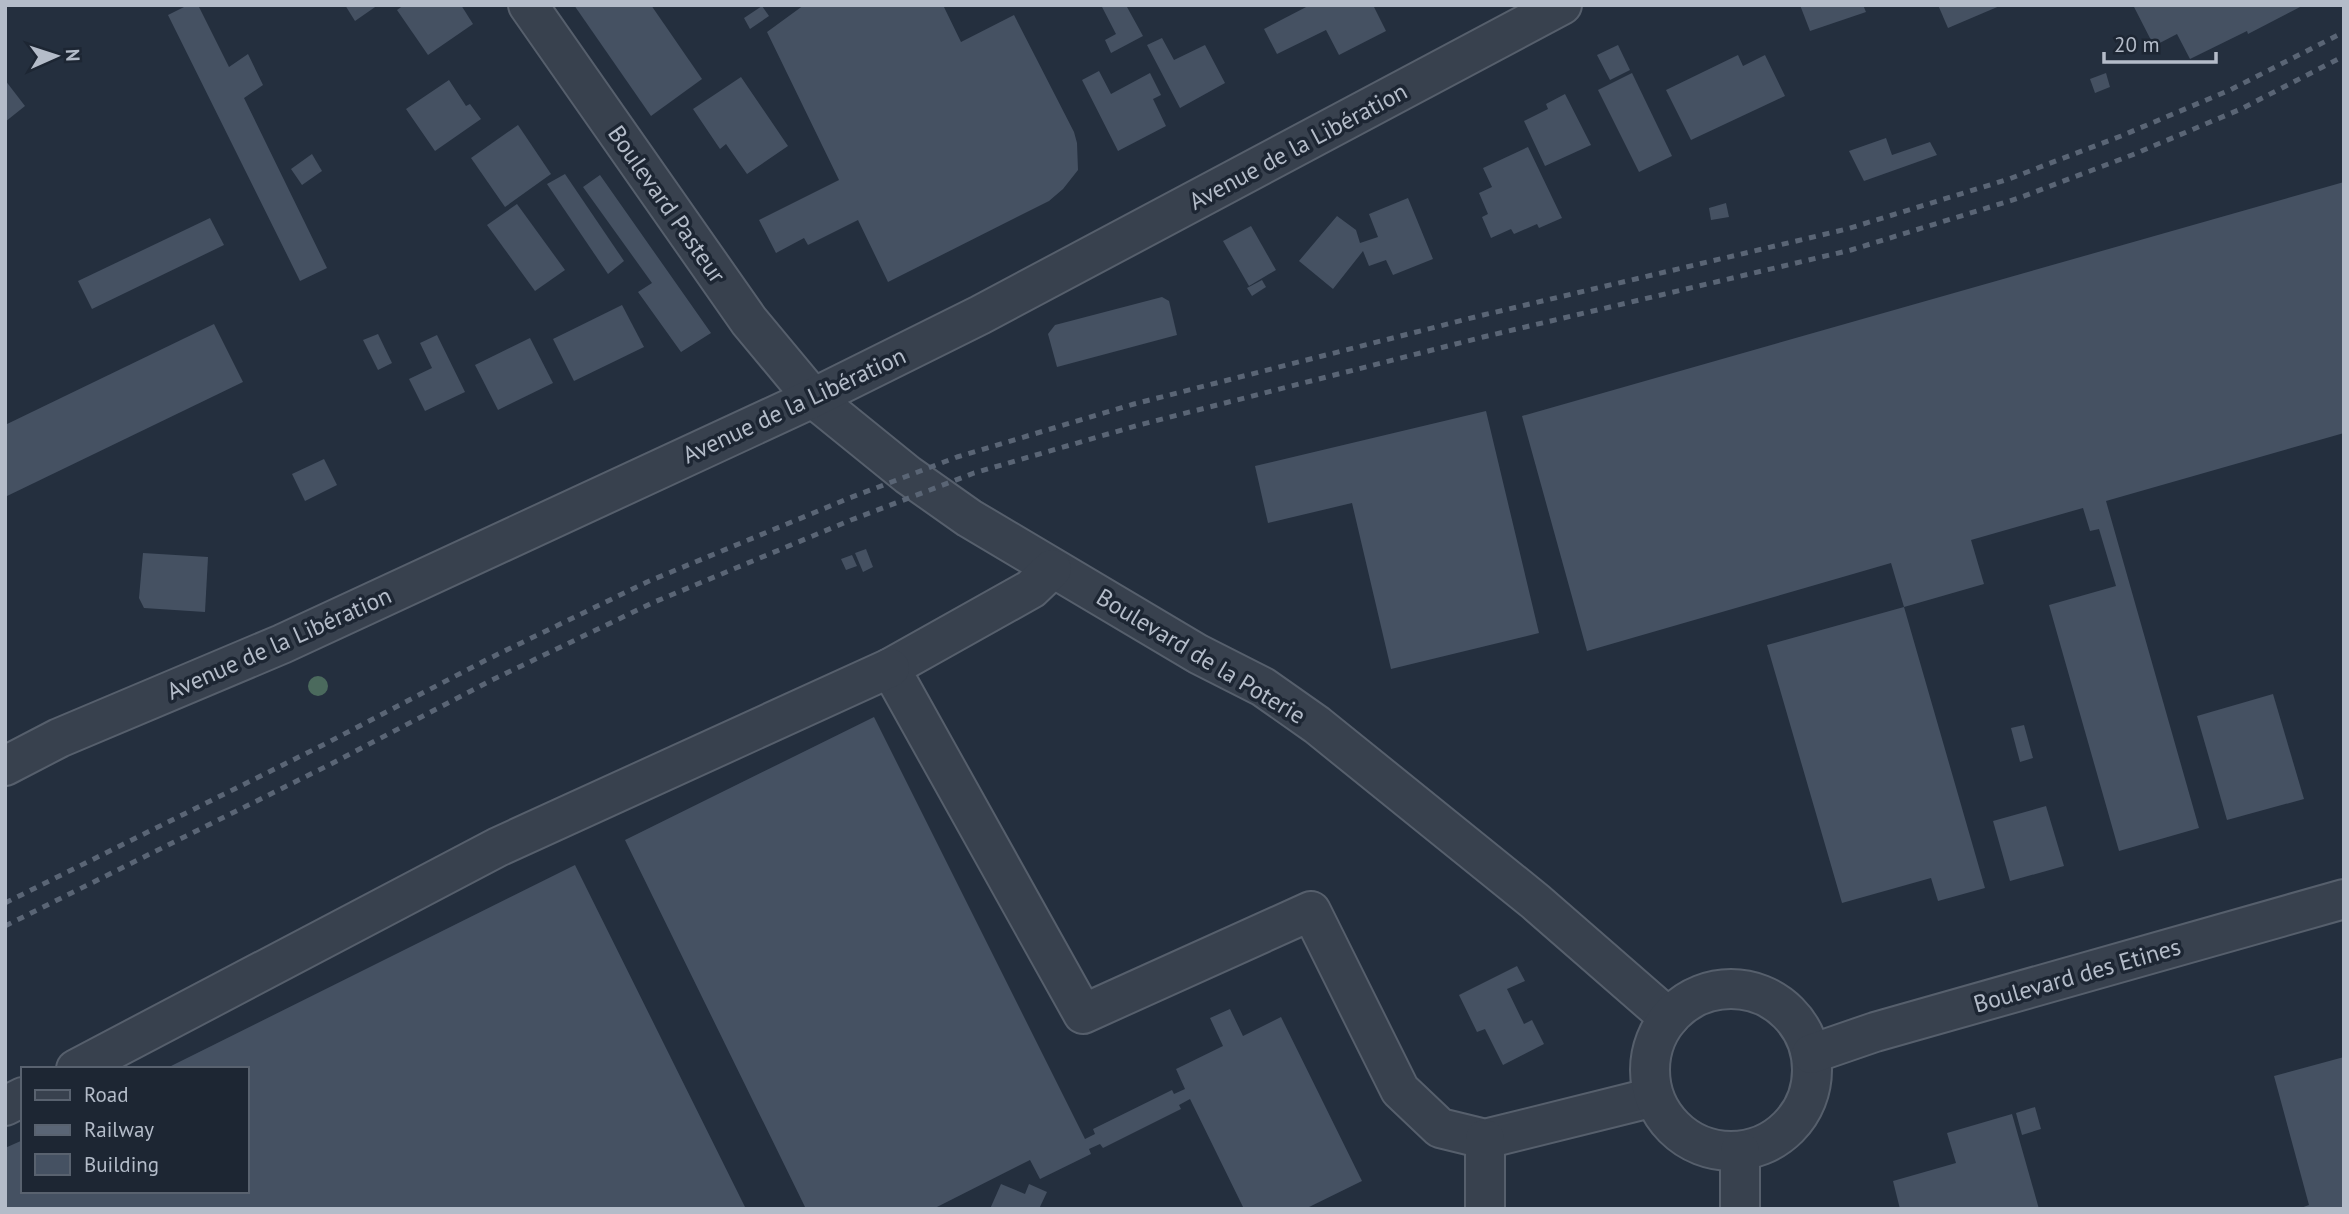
<svg xmlns="http://www.w3.org/2000/svg" width="2349" height="1214" font-family="'PT Sans',sans-serif">
<rect width="100%" height="100%" fill="#242f3e"/>
<g fill="#455162">
<polygon points="188,5 198,5 229,67 248,54 263,85 244,98 327,268 300,281 168,15"/>
<polygon points="345,5 378,5 355,21"/>
<polygon points="404,5 461,5 473,24 428,55 397,10"/>
<polygon points="574,5 651,5 702,79 651,116"/>
<polygon points="804,5 943,5 961,42 1014,15 1074,132 1077,143 1078,170 1063,189 1049,201 888,282 858,220 808,245 804,238 776,253 759,220 839,180 767,32"/>
<polygon points="1101,5 1131,5 1127,7 1143,36 1111,53 1105,40 1116,34"/>
<polygon points="1310,5 1373,5 1386,31 1339,55 1326,30 1277,54 1264,29"/>
<polygon points="1800,5 1863,5 1866,12 1810,31"/>
<polygon points="1938,5 2002,5 1948,28"/>
<polygon points="2133,5 2304,5 2248,34 2247,31 2190,59 2177,34 2154,46"/>
<polygon points="762,6 769,16 750,29 744,18"/>
<polygon points="1162,38 1174,60 1205,45 1225,83 1180,108 1147,45"/>
<polygon points="1618,45 1630,70 1610,80 1597,55"/>
<polygon points="1738,55 1743,66 1765,55 1785,96 1691,140 1666,90"/>
<polygon points="1099,71 1111,94 1150,73 1161,95 1153,99 1166,126 1118,151 1082,80"/>
<polygon points="1632,73 1672,156 1639,172 1598,90"/>
<polygon points="2106,73 2110,87 2095,93 2090,79"/>
<polygon points="741,77 788,146 747,174 726,144 720,149 693,109"/>
<polygon points="5,80 25,106 5,122"/>
<polygon points="449,80 466,106 470,104 481,119 435,151 406,109"/>
<polygon points="1565,94 1591,145 1545,166 1524,121 1548,109 1546,104"/>
<polygon points="518,125 551,174 505,207 471,158"/>
<polygon points="1886,138 1892,155 1930,142 1937,155 1864,181 1849,151"/>
<polygon points="1528,147 1562,218 1539,228 1537,224 1514,234 1511,229 1491,238 1482,217 1488,214 1479,193 1492,187 1483,168"/>
<polygon points="312,154 322,171 302,185 291,169"/>
<polygon points="565,174 624,261 608,274 547,184"/>
<polygon points="600,175 711,333 681,352 638,292 652,283 583,187"/>
<polygon points="2344,182 2344,433 2106,501 2199,828 2119,851 2049,605 2116,586 2099,529 2090,531 2083,508 1971,540 1984,584 1904,607 1985,888 1938,901 1931,878 1842,903 1767,645 1904,607 1891,563 1587,651 1522,416"/>
<polygon points="1408,198 1433,259 1393,275 1386,260 1369,266 1363,251 1333,289 1299,261 1337,216 1356,230 1360,243 1378,237 1369,214"/>
<polygon points="1726,203 1729,217 1711,220 1709,208"/>
<polygon points="517,204 565,270 535,291 487,225"/>
<polygon points="210,218 224,245 92,309 78,281"/>
<polygon points="1251,226 1276,270 1249,286 1223,241"/>
<polygon points="1262,280 1266,287 1252,296 1247,288"/>
<polygon points="1162,297 1169,301 1177,335 1057,367 1048,334 1055,325"/>
<polygon points="622,305 644,347 574,381 553,339"/>
<polygon points="214,324 243,382 5,497 5,425"/>
<polygon points="378,334 392,363 378,370 363,340"/>
<polygon points="437,335 465,392 425,411 409,379 432,368 420,343"/>
<polygon points="530,338 553,383 498,410 475,365"/>
<polygon points="1486,411 1539,633 1391,669 1352,503 1268,523 1255,466"/>
<polygon points="324,459 337,485 305,501 292,474"/>
<polygon points="866,549 873,567 863,572 855,553"/>
<polygon points="143,553 208,557 205,612 144,608 139,598"/>
<polygon points="852,555 857,566 846,570 841,559"/>
<polygon points="2273,694 2304,799 2227,820 2197,716"/>
<polygon points="874,717 1085,1139 1095,1134 1093,1129 1172,1090 1174,1094 1185,1089 1176,1069 1223,1046 1210,1018 1230,1009 1243,1036 1281,1017 1362,1181 1305,1209 1244,1209 1190,1099 1179,1105 1181,1109 1103,1148 1100,1144 1089,1149 1091,1154 1040,1179 1030,1160 933,1209 806,1209 625,840"/>
<polygon points="2024,725 2033,758 2020,762 2011,728"/>
<polygon points="2046,806 2064,866 2010,881 1993,821"/>
<polygon points="575,865 746,1209 5,1209 5,1148 23,1140 23,1191 247,1191 247,1069 165,1069"/>
<polygon points="1517,966 1525,981 1507,989 1524,1024 1532,1020 1544,1044 1503,1065 1485,1029 1477,1032 1459,995"/>
<polygon points="2344,1057 2344,1209 2298,1209 2309,1205 2274,1076"/>
<polygon points="2035,1107 2041,1129 2022,1135 2016,1113"/>
<polygon points="2012,1114 2039,1209 1900,1209 1893,1181 1956,1163 1947,1133"/>
<polygon points="1001,1184 1025,1194 1029,1184 1047,1192 1039,1209 990,1209"/>
</g>
<g fill="none" stroke-linecap="round" stroke-linejoin="round">
<defs>
<g id="minor">
<polyline points="528,5 749,321 813,398 908,475 969,518 1198,654 1263,687 1317,725 1536,902 1669,1018"/>
<polyline points="1052,569 1031,589 890,668 1083,1014 1311,911 1400,1090 1440,1128 1485,1139 1654,1097"/>
<polyline points="5,766 59,738 282,644 813,398 980,315 1562,5"/>
<circle cx="1731" cy="1070" r="81"/>
<polyline points="1811,1054 1875,1032 2344,899"/>
<polyline points="76,1069 498,847 890,668"/>
<polyline points="5,1106 23,1097"/>
<polyline points="1740,1151 1740,1209"/>
<polyline points="1485,1209 1485,1139"/>
</g>
</defs>
<use href="#minor" stroke="#565f6c" stroke-width="42"/>
<use href="#minor" stroke="#38414e" stroke-width="38"/>
<g stroke="#5a6575" stroke-width="5" stroke-dasharray="7 7" stroke-linecap="butt">
<polyline points="5,903 323,745 486,660 647,582 847,499 957,457 1134,404 1479,316 1847,229 2009,179 2121,136 2230,90 2344,32"/>
<polyline points="5,926 331,764 490,681 652,603 851,520 930,490 974,473 1139,425 1483,337 1851,250 2019,198 2132,155 2241,109 2344,56"/>
</g>
</g>
<circle fill="#4b6a5d" cx="318" cy="686" r="10"/>
<g text-anchor="middle" dominant-baseline="central" stroke-width="7" stroke-linejoin="round" paint-order="stroke">
<g font-size="24" fill="#b4bcc9" stroke="#1d2633">
<text transform="translate(1298 146) rotate(-28)">Avenue de la Libération</text>
<text transform="translate(667 204) rotate(55)">Boulevard Pasteur</text>
<text transform="translate(794 405) rotate(-25)">Avenue de la Libération</text>
<text transform="translate(279 643) rotate(-24)">Avenue de la Libération</text>
<text transform="translate(1201 656) rotate(31)">Boulevard de la Poterie</text>
<text transform="translate(2077 975) rotate(-16)">Boulevard des Etines</text>
</g>
</g>
<rect width="2349" height="1214" fill="none" stroke="#b4bcc9" stroke-width="14"/>
<rect x="21" y="1067" width="228" height="126" fill="#1d2633" stroke="#59626f" stroke-width="2"/>
<rect x="35" y="1090" width="35" height="10" fill="#38414e" stroke="#59626f" stroke-width="2"/>
<text x="84" y="1102" font-size="21" fill="#b4bcc9">Road</text>
<rect x="35" y="1125" width="35" height="10" fill="#5a6575" stroke="#59626f" stroke-width="2"/>
<text x="84" y="1137" font-size="21" fill="#b4bcc9">Railway</text>
<rect x="35" y="1154" width="35" height="21" fill="#455162" stroke="#59626f" stroke-width="2"/>
<text x="84" y="1172" font-size="21" fill="#b4bcc9">Building</text>
<g transform="translate(56 56) rotate(87)" stroke="#1d2633" stroke-width="5" paint-order="stroke">
<path d="M0-5L12 26L0 18L-12 26Z" fill="#b4bcc9"/>
<text y="-10" font-size="19" font-weight="bold" text-anchor="middle" fill="#b4bcc9">N</text>
</g>
<path d="M2104 52v10h112v-10" fill="none" stroke="#b4bcc9" stroke-width="3.5"/>
<text x="2114" y="52" font-size="21" fill="#b4bcc9" stroke="#1d2633" stroke-width="5" paint-order="stroke">20 m</text>
</svg>
